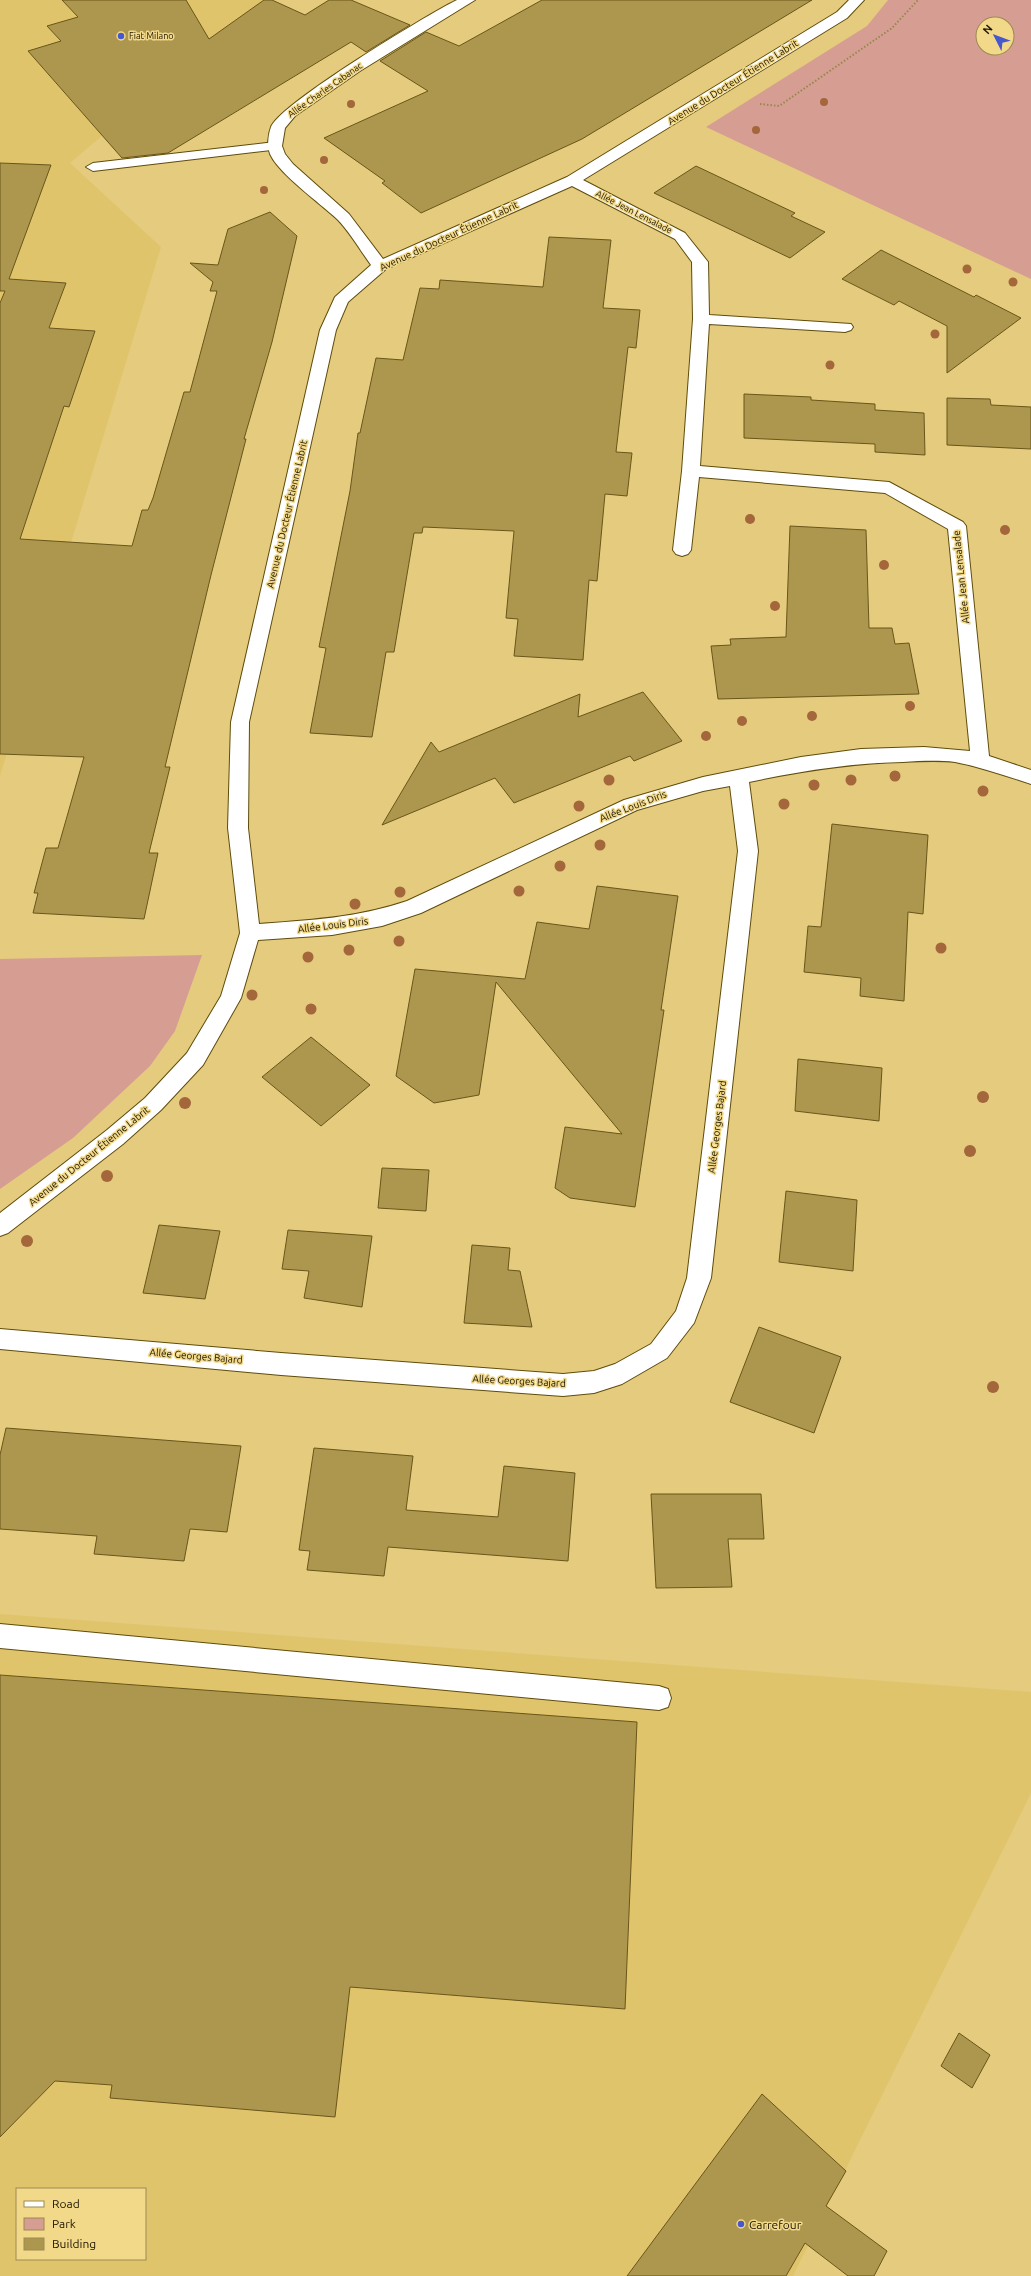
<svg xmlns="http://www.w3.org/2000/svg" width="1031" height="2276" font-family="Ubuntu,sans-serif">
<rect width="100%" height="100%" fill="#e5cb7d"/>
<g fill="#e0c46c" fill-rule="evenodd">
<polygon points="0,0 269,0 247,12 70,163 161,247 0,776"/>
<path d="M0 1614 1031 1692V1793L793 2276H0ZM17 2189H145V2259H17Z"/>
</g>
<g fill="#d69e93" fill-rule="evenodd">
<path d="M888 0H1031V279L706 127 867 26ZM983 24H1007V48H983Z"/>
<polygon points="202,955 175,1031 150,1066 73,1138 0,1189 0,959"/>
</g>
<g fill="#ad964d" stroke="#695619">
<polygon points="62,0 186,0 209,39 264,0 272,0 305,15 329,0 351,0 410,25 366,52 351,42 168,153 122,158 28,51 61,41 47,26 78,17"/>
<polygon points="542,0 812,0 582,139 421,213 382,183 385,181 324,138 428,91 380,61 426,32 459,46"/>
<polygon points="0,163 51,165 9,279 66,283 49,328 95,331 69,407 64,406 20,539 132,546 142,510 148,510 153,498 184,392 190,392 217,291 210,291 213,282 190,263 218,265 228,229 270,212 297,236 272,342 244,439 246,439 211,575 165,767 170,767 149,853 158,853 144,919 33,913 38,893 34,893 46,848 58,848 84,757 0,754 0,303 5,291 0,291"/>
<polygon points="696,166 795,213 791,216 825,232 790,258 654,193"/>
<polygon points="549,237 611,240 603,308 640,310 636,348 628,347 616,452 632,453 627,496 605,494 597,581 589,580 583,660 514,656 518,619 506,618 514,531 423,527 422,533 414,533 394,652 386,652 372,737 310,733 326,648 319,647 350,491 358,433 360,433 376,358 403,360 420,288 439,289 440,280 543,287"/>
<polygon points="881,250 974,297 976,295 1021,318 947,373 947,326 899,301 894,305 842,279"/>
<polygon points="744,394 811,397 811,400 875,404 875,410 924,413 925,455 875,452 875,444 744,438"/>
<polygon points="947,398 990,399 991,405 1031,407 1031,449 947,445"/>
<polygon points="790,526 866,530 869,628 892,628 895,644 909,643 919,694 718,699 711,646 731,645 730,639 786,637"/>
<polygon points="643,692 682,741 634,761 630,756 514,803 495,778 382,825 431,742 439,752 580,694 578,717"/>
<polygon points="832,824 928,835 923,914 908,912 904,1001 860,996 861,978 804,972 808,926 821,927"/>
<polygon points="597,886 678,896 661,1010 664,1010 635,1207 570,1198 555,1188 565,1127 622,1134 496,982 479,1095 434,1103 396,1076 415,969 525,979 537,922 589,929"/>
<polygon points="311,1037 370,1085 321,1126 262,1077"/>
<polygon points="798,1059 882,1068 879,1121 795,1111"/>
<polygon points="382,1168 429,1170 426,1211 378,1208"/>
<polygon points="786,1191 857,1200 853,1271 779,1262"/>
<polygon points="159,1225 220,1231 205,1299 143,1293"/>
<polygon points="288,1230 372,1236 362,1307 304,1298 309,1271 282,1269"/>
<polygon points="472,1245 510,1248 508,1270 520,1271 532,1327 464,1323"/>
<polygon points="759,1327 841,1357 814,1433 730,1402"/>
<polygon points="6,1428 241,1446 227,1532 190,1529 184,1561 94,1554 97,1536 0,1529 0,1455"/>
<polygon points="314,1448 413,1456 406,1510 498,1517 504,1466 575,1473 568,1561 388,1547 384,1576 307,1570 310,1551 299,1550"/>
<polygon points="651,1494 761,1494 764,1539 728,1539 732,1587 656,1588"/>
<polygon points="0,1675 637,1722 625,2009 350,1987 335,2117 110,2098 112,2085 55,2081 0,2137"/>
<polygon points="959,2033 990,2055 972,2088 941,2066"/>
<polygon points="762,2094 846,2171 826,2206 887,2251 874,2276 848,2276 805,2243 786,2276 627,2276"/>
</g>
<g fill="none" stroke-linecap="round" stroke-linejoin="round">
<defs>
<g id="service">
<polygon points="275,142 280,143 282,146 280,149 93,171 86,167 93,163"/>
<polygon points="0,1624 659,1686 668,1689 671,1698 668,1707 659,1710 0,1648"/>
</g>
<path id="minor" d="M457 0H475L360 71 295 116 285 128 282 146 285 154 293 164 349 214 383 259 567 177 837 12 849 0H864L847 18 583 180 685 233 708 262 709 315 851 324 853 327 851 330 845 332 709 324 700 466 889 482 963 522 966 526 989 756 1031 770V784C1006 776 981 767 955 762 938 760 920 761 903 762 851 763 801 771 749 782L758 851 711 1278 694 1323 667 1358 622 1384 594 1393 563 1396 281 1375 0 1349V1329L281 1353 563 1374 594 1371 615 1364 651 1344 676 1311 687 1278 738 851 730 786 703 791 637 810 421 913 382 926 332 935 258 940 241 998 203 1065 161 1110 123 1144 8 1233 0 1236V1213L107 1130 145 1098 187 1053 221 996 240 933 228 828 231 722 320 330 335 297 371 265C360 250 350 232 337 219 320 203 279 174 270 154 267 146 268 135 271 127 280 104 428 14 457 0ZM572 186 675 239 692 262 693 319 682 471 673 550 676 554 682 556 688 554 691 550 699 477 885 493 948 529 970 751 924 747 861 749 801 757 703 777 624 800 407 901C356 918 312 920 259 924L248 828 249 722 336 330 348 302 386 269Z"/>
</defs>
<use href="#service" stroke="#5f4c0b" stroke-width="2"/>
<use href="#minor" stroke="#5f4c0b" stroke-width="2"/>
<polyline stroke="#99864e" stroke-width="2" stroke-dasharray="1.5 2" stroke-linecap="butt" points="760,104 779,106 892,28 918,0"/>
<use href="#service" fill="#fff" fill-rule="evenodd"/>
<use href="#minor" fill="#fff" fill-rule="evenodd"/>
</g>
<g fill="#a4663b">
<circle cx="824" cy="102" r="4"/>
<circle cx="351" cy="104" r="4"/>
<circle cx="756" cy="130" r="4"/>
<circle cx="324" cy="160" r="4"/>
<circle cx="264" cy="190" r="4"/>
<circle cx="967" cy="269" r="4.5"/>
<circle cx="1013" cy="282" r="4.5"/>
<circle cx="935" cy="334" r="4.5"/>
<circle cx="830" cy="365" r="4.5"/>
<circle cx="750" cy="519" r="5"/>
<circle cx="1005" cy="530" r="5"/>
<circle cx="884" cy="565" r="5"/>
<circle cx="775" cy="606" r="5"/>
<circle cx="910" cy="706" r="5"/>
<circle cx="812" cy="716" r="5"/>
<circle cx="742" cy="721" r="5"/>
<circle cx="706" cy="736" r="5"/>
<circle cx="895" cy="776" r="5.5"/>
<circle cx="609" cy="780" r="5.5"/>
<circle cx="851" cy="780" r="5.5"/>
<circle cx="814" cy="785" r="5.5"/>
<circle cx="983" cy="791" r="5.5"/>
<circle cx="784" cy="804" r="5.5"/>
<circle cx="579" cy="806" r="5.5"/>
<circle cx="600" cy="845" r="5.5"/>
<circle cx="560" cy="866" r="5.5"/>
<circle cx="519" cy="891" r="5.5"/>
<circle cx="400" cy="892" r="5.5"/>
<circle cx="355" cy="904" r="5.5"/>
<circle cx="399" cy="941" r="5.5"/>
<circle cx="941" cy="948" r="5.5"/>
<circle cx="349" cy="950" r="5.5"/>
<circle cx="308" cy="957" r="5.5"/>
<circle cx="252" cy="995" r="5.5"/>
<circle cx="311" cy="1009" r="5.5"/>
<circle cx="983" cy="1097" r="6"/>
<circle cx="185" cy="1103" r="6"/>
<circle cx="970" cy="1151" r="6"/>
<circle cx="107" cy="1176" r="6"/>
<circle cx="27" cy="1241" r="6"/>
<circle cx="993" cy="1387" r="6"/>
</g>
<g fill="#4658cc" stroke="#f2d889" stroke-width="1.5">
<circle cx="121" cy="36" r="4"/>
<circle cx="741" cy="2224" r="4"/>
</g>
<g text-anchor="middle" dominant-baseline="central" stroke-width="3" stroke-linejoin="round" paint-order="stroke">
<g font-size="9" fill="#1b1400" stroke="#f2d889" text-anchor="start">
<text x="129" y="36">Fiat Milano</text>
</g>
<g font-size="9" fill="#1b1400" stroke="#f2d889">
<text transform="translate(325 90) rotate(-35)">Allée Charles Cabanac</text>
<text transform="translate(634 212) rotate(27)">Allée Jean Lensalade</text>
</g>
<g font-size="10" fill="#1b1400" stroke="#f2d889">
<text transform="translate(733 82) rotate(-32)">Avenue du Docteur Étienne Labrit</text>
<text transform="translate(449 236) rotate(-25)">Avenue du Docteur Étienne Labrit</text>
<text transform="translate(287 514) rotate(-77)">Avenue du Docteur Étienne Labrit</text>
<text transform="translate(961 577) rotate(-96)">Allée Jean Lensalade</text>
<text transform="translate(633 806) rotate(-21)">Allée Louis Diris</text>
<text transform="translate(333 925) rotate(-7)">Allée Louis Diris</text>
<text transform="translate(717 1127) rotate(-83)">Allée Georges Bajard</text>
<text transform="translate(89 1156) rotate(-39)">Avenue du Docteur Étienne Labrit</text>
<text transform="translate(196 1356) rotate(5)">Allée Georges Bajard</text>
<text transform="translate(519 1381) rotate(3)">Allée Georges Bajard</text>
</g>
<g font-size="12" fill="#1b1400" stroke="#f2d889" text-anchor="start">
<text x="749" y="2224">Carrefour</text>
</g>
</g>
<rect x="16" y="2188" width="130" height="72" fill="#f2d889" stroke="#9c8a52"/>
<rect x="24" y="2201" width="20" height="6" fill="#ffffff" stroke="#9c8a52"/>
<text x="52" y="2208" font-size="12" fill="#1b1400">Road</text>
<rect x="24" y="2218" width="20" height="12" fill="#d69e93" stroke="#9c8a52"/>
<text x="52" y="2228" font-size="12" fill="#1b1400">Park</text>
<rect x="24" y="2238" width="20" height="12" fill="#ad964d" stroke="#9c8a52"/>
<text x="52" y="2248" font-size="12" fill="#1b1400">Building</text>
<g transform="translate(995 36) rotate(312)"><circle r="19" fill="#f2d889" stroke="#9c8a52"/>
<path d="M0-3L7 15L0 10L-7 15Z" fill="#4658cc"/>
<text y="-6" font-size="11" font-weight="bold" text-anchor="middle" fill="#1b1400">N</text>
</g>
</svg>
